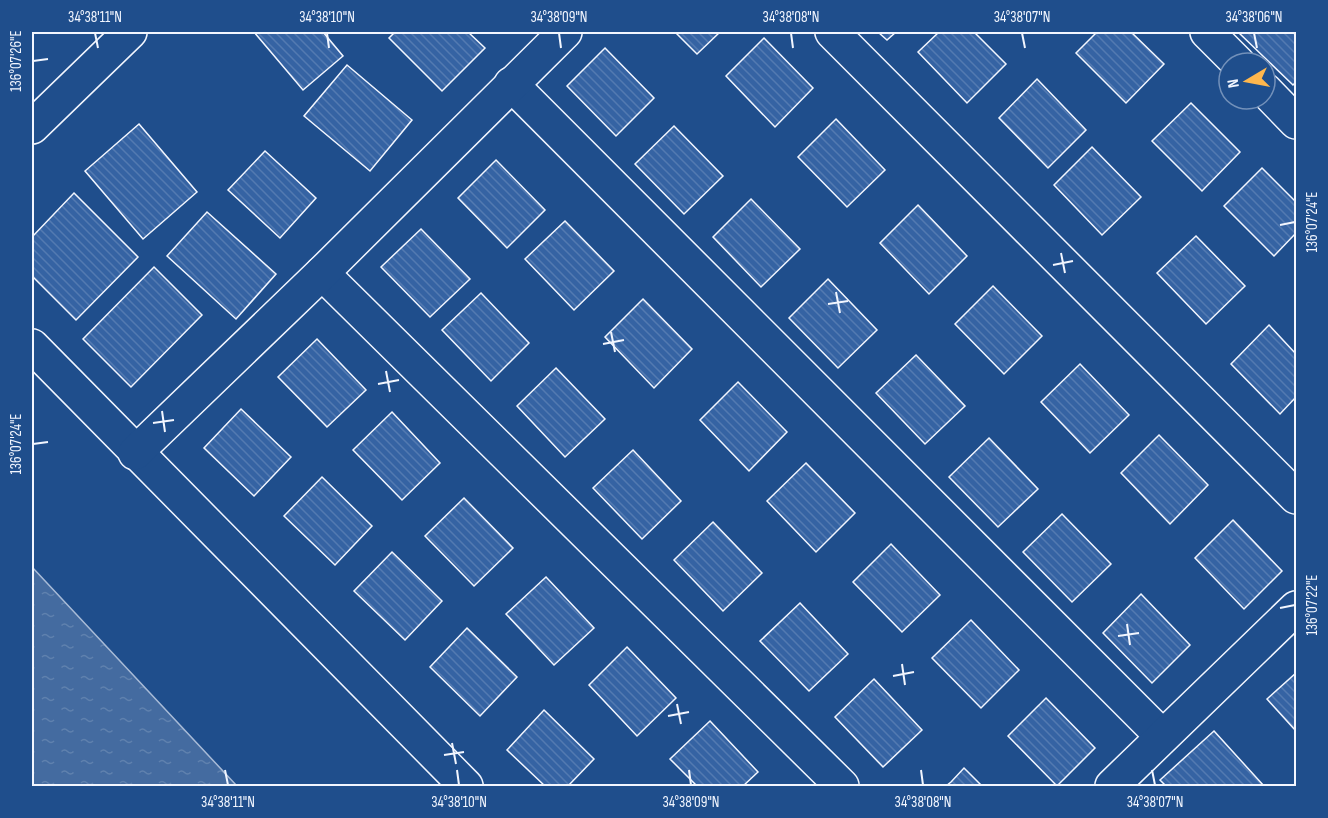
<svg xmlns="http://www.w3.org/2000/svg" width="1328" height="818" font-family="'Sofia Sans Condensed',sans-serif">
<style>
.water{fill:url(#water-ripples);stroke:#a8bbd7;stroke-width:1.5}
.building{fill:url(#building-back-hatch);stroke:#f2f6ff;stroke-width:1.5}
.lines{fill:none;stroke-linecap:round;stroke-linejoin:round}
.minor-casing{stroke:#f2f6ff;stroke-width:36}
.minor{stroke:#1f4e8c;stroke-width:33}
.ticks{fill:none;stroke:#f2f6ff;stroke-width:2}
.neatline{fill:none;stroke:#f2f6ff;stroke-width:2}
.ticks-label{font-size:15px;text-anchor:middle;fill:#f2f6ff}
</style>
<defs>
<pattern id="water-ripples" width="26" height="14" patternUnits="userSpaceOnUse" patternTransform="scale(1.5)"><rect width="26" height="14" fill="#446ba0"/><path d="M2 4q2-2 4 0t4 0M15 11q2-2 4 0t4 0" fill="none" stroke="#5f81ae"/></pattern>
<pattern id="building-back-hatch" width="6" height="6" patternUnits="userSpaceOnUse" patternTransform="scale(1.5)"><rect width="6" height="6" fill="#3563a3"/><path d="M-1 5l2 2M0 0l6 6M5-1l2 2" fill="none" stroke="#537ab1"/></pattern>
</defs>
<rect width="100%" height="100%" fill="#1f4e8c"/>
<path class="water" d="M32 567 237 786H32Z"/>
<g class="building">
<path d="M254 32H323L343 56 303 90Z"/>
<path d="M395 32H468L485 48 442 91 389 38Z"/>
<path d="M675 32H720L697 54Z"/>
<path d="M878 32H896L887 40Z"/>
<path d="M939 32H974L1006 64 967 103 918 52Z"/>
<path d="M1097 32H1131L1164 64 1126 103 1076 53Z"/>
<path d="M1238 32H1296V82L1293 85Z"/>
<path d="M764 38 813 88 775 127 726 76Z"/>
<path d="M605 48 654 98 616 136 567 86Z"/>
<path d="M347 65 412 120 370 171 304 116Z"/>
<path d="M1037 79 1086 130 1048 168 999 118Z"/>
<path d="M1191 103 1240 152 1202 191 1152 141Z"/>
<path d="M836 119 885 170 847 207 798 157Z"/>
<path d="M139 124 197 192 143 239 85 171Z"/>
<path d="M674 126 723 176 684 214 635 164Z"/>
<path d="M1092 147 1141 197 1102 235 1054 185Z"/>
<path d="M265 151 316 198 280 238 228 190Z"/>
<path d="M496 160 545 210 507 248 458 198Z"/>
<path d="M1262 168 1296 202V233L1274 256 1224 206Z"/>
<path d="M74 193 138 257 76 320 32 276V237Z"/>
<path d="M751 199 800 249 761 287 713 237Z"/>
<path d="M918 205 967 256 929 294 880 243Z"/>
<path d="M207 212 276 274 236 319 167 256Z"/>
<path d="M565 221 614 271 574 310 525 259Z"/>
<path d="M421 229 470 279 430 317 381 267Z"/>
<path d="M1196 236 1245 286 1206 324 1157 273Z"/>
<path d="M154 267 202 315 131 387 83 339Z"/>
<path d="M828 279 877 330 838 368 789 318Z"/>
<path d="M993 286 1042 336 1004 374 955 324Z"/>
<path d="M481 293 529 343 491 381 442 330Z"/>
<path d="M643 299 692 349 654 388 605 337Z"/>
<path d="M1269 325 1296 354V397L1280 414 1231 364Z"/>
<path d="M317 339 366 390 327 427 278 377Z"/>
<path d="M916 355 965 406 925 444 876 393Z"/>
<path d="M1080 364 1129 415 1090 453 1041 402Z"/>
<path d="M556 368 605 419 565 457 517 406Z"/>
<path d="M738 382 787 432 749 471 700 420Z"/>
<path d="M241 409 291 457 254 496 204 448Z"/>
<path d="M392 412 440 463 402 500 353 450Z"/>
<path d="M1159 435 1208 485 1170 524 1121 473Z"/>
<path d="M989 438 1038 489 998 527 949 477Z"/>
<path d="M633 450 681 501 642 539 593 488Z"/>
<path d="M806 463 855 513 816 552 767 501Z"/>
<path d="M322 477 372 526 335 565 284 516Z"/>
<path d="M464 498 513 548 474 586 425 536Z"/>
<path d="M1062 514 1111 564 1072 602 1023 552Z"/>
<path d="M1233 520 1282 571 1244 609 1195 558Z"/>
<path d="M713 522 762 573 723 611 674 560Z"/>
<path d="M891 544 940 595 902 632 853 582Z"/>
<path d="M392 552 442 601 405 640 354 591Z"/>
<path d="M546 577 594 628 554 665 506 614Z"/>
<path d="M1141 594 1190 645 1152 683 1103 633Z"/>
<path d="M800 603 848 654 809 691 760 641Z"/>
<path d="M971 620 1019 670 981 708 932 658Z"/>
<path d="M467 628 517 677 480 716 430 667Z"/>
<path d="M627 647 676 698 637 736 589 685Z"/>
<path d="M1296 673V731L1267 699Z"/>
<path d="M874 679 922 730 883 767 835 717Z"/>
<path d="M1046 698 1095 748 1057 786 1008 736Z"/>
<path d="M544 710 594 759 568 786H545L507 750Z"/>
<path d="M710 721 758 772 743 786H697L670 759Z"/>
<path d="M1214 731 1264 786H1166L1160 780Z"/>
<path d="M964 768 982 786H946L951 782Z"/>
</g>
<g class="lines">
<defs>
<g id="minor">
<path d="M832 32 1296 497"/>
<path d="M1207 32 1238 63"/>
<path d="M511 84 1162 736"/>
<path d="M1265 90 1296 122"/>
<path d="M32 127 130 32"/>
<path d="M322 273 842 786"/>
<path d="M32 346 466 786"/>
<path d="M135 453 322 273 565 32"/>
<path d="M1112 786 1296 608"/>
</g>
</defs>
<use href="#minor" class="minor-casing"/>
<use href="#minor" class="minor"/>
</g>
<path class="ticks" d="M95 33 98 48M327 33 329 48M559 33 561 48M791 33 793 48M1022 33 1025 48M1254 33 1257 48M33 61 48 59M1280 225 1295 222M1061 253 1065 273M1053 265 1073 261M836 292 840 313M828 304 848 301M611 332 615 352M603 344 624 340M386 371 390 392M378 384 399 380M162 411 165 432M153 423 174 420M33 444 48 442M1280 608 1295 605M1127 624 1130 645M1118 636 1139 633M902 664 905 685M893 676 914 672M677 704 681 724M668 716 689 712M452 743 456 764M444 755 464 752M225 770 228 785M457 770 459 785M689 770 691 785M921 770 923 785M1152 770 1155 785"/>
<rect width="1328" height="818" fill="none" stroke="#1f4e8c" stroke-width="66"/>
<g transform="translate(1247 81) rotate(260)"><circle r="28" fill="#1f4e8c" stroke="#7391ba" stroke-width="1.5"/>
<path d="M0-4.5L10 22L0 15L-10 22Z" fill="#ffb74d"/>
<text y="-9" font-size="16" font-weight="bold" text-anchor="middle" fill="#f2f6ff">N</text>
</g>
<rect x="33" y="33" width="1262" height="752" class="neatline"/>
<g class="ticks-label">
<text x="95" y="22">34°38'11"N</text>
<text x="327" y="22">34°38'10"N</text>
<text x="559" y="22">34°38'09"N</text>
<text x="791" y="22">34°38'08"N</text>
<text x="1022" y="22">34°38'07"N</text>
<text x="1254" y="22">34°38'06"N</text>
<text transform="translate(16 61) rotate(-90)" y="5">136°07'26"E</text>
<text transform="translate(1312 222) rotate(-90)" y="5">136°07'24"E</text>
<text transform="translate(16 444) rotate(-90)" y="5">136°07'24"E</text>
<text transform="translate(1312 605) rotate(-90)" y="5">136°07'22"E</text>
<text x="228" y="807">34°38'11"N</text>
<text x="459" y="807">34°38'10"N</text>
<text x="691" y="807">34°38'09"N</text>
<text x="923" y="807">34°38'08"N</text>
<text x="1155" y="807">34°38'07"N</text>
</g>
</svg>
